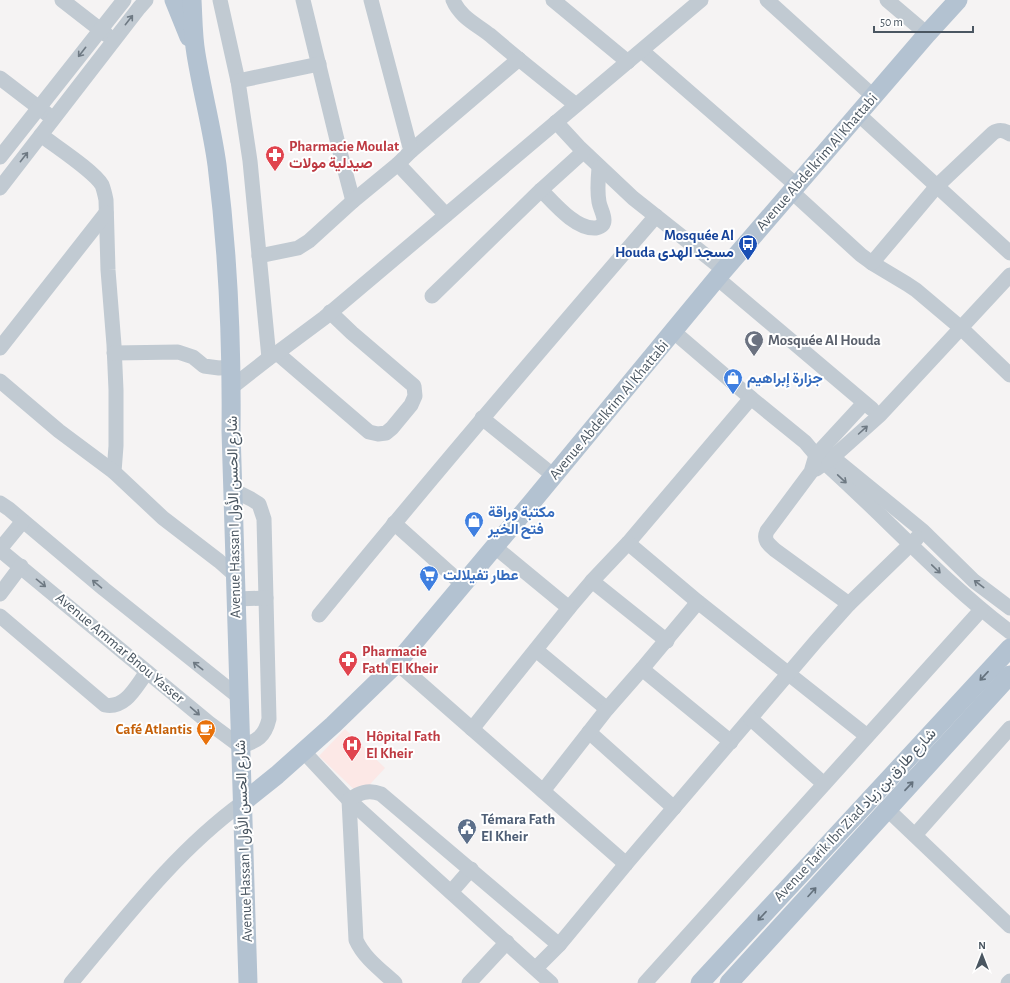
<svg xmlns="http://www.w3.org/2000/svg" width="1010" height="983" font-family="'Alegreya Sans',Vazirmatn,sans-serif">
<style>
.medical{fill:#fce8e6}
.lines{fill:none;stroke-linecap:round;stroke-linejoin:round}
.minor{stroke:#c1cad2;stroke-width:15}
.major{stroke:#b3c2d1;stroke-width:19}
.oneway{stroke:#6e7983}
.oneway2{stroke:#64717d}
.labels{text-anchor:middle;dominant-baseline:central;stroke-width:4;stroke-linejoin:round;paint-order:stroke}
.health-label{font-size:15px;font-weight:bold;fill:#be3a42;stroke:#fff;text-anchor:start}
.street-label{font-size:15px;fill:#4a5661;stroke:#fff}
.transit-label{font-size:15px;font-weight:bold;fill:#164399;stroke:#fff;text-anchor:end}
.worship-label{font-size:15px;font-weight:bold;fill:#5b616d;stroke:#fff;text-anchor:start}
.shop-label{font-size:15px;font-weight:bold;fill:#366cbe;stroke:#fff;text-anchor:start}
.food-label{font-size:15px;font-weight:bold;fill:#c56008;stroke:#fff;text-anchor:end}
.service-label{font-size:15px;font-weight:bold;fill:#4e5e75;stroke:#fff;text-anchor:start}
</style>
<rect width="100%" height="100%" fill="#f5f3f3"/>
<path class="medical" d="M345 729 385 768 360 795 319 756Z"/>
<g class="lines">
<g class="minor">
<path d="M62 0 107 35"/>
<path d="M220 0 238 81 250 161 269 358"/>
<path d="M303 0 339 148 353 201"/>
<path d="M453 0C460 17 476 24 490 35 518 59 547 82 576 105"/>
<path d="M553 0 628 62"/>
<path d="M767 0 873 96"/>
<path d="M887 0 927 34"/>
<path d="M642 51 796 185"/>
<path d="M0 78 47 114"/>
<path d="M238 81 319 64"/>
<path d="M858 114 1010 253"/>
<path d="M556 122 580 148 633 198 724 270"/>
<path d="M41 135C55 146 94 171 102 185 104 190 105 195 106 200L108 270 114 345 116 390V446L114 472 163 518 219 561 236 576"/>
<path d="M411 151 519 59"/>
<path d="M0 157 124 0"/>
<path d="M398 164 446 215"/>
<path d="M0 188 139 8 146 0"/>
<path d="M541 190C554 203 576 230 596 228 600 227 604 225 604 220 604 214 600 208 599 202 597 191 598 179 599 168"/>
<path d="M791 191 861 255 872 263 907 284 916 290 961 328 1010 375"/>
<path d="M259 256 298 248 309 241 353 201 398 164 411 151 371 0"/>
<path d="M872 263 937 186 993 133C999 129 1004 130 1010 134"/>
<path d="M717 278 872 409"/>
<path d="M432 296 541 190 583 152"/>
<path d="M674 332 751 398 805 442 816 455C882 513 940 579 1010 632"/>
<path d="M0 348 106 213"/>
<path d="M114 353 178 352 193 357 204 366 219 368 231 367"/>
<path d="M277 353 369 432 378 434 386 433 392 428 411 405 415 396 414 386 352 333 330 312"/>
<path d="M0 381 59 431 114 472"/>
<path d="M232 387 269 358 277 353 324 318 701 0"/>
<path d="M482 418 554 476"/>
<path d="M825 451 923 531 974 581 1010 608"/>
<path d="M816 469 833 457 880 415 1010 275"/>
<path d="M0 503 9 509 104 589 240 698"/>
<path d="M394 523 462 584"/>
<path d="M628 543 751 398"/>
<path d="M0 549 23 521"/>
<path d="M0 550 209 723 240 746C257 742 265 736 269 719L264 519 259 504 251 499 233 490"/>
<path d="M0 594 21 566"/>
<path d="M236 599 266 598"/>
<path d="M849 604 917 538"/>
<path d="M569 608 592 581"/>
<path d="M319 615C429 480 542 348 656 216"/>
<path d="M0 616 105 705C126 709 136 686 147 672"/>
<path d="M667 641 592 581 628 543 698 602 867 736"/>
<path d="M536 650 607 709"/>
<path d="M397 663 626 864 817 640 849 604 775 550C768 544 763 540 767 531L811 472 816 455 864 403"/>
<path d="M642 669 698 602"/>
<path d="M751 719 824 784"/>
<path d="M472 729 569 608 495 547"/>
<path d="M589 732 674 808"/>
<path d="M303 751 349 800 551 983"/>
<path d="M543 791 607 709 642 669 731 742"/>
<path d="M887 809 1010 926"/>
<path d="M915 835 1010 728"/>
<path d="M451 892 471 869"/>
<path d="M536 968 559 945 626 864"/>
<path d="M71 983C124 920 175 852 242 803"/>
<path d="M395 983C381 970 364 958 356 940L349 800C359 793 368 789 381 794L559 945"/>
<path d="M469 983 507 942"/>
<path d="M645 983 981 610"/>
<path d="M1008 983 1010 981"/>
</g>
<g class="major">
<path d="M174 0 189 37"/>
<path d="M192 0C193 18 193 37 196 54 202 91 212 128 217 165 228 253 232 343 231 431L248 983"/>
<path d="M242 803 277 775 333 725 397 663 532 502 717 278 927 34 958 0"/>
<path d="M700 983 1010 648"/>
<path d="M729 983 1010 675"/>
</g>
</g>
<defs><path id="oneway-shaft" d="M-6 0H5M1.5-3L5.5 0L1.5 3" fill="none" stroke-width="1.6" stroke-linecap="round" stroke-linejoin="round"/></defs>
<g class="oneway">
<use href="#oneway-shaft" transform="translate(129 20) rotate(-52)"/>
<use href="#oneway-shaft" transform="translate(82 52) rotate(128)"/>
<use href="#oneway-shaft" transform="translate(24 157) rotate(-52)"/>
<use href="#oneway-shaft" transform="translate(863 430) rotate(-42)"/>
<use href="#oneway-shaft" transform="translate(842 479) rotate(43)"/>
<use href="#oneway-shaft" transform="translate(936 569) rotate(44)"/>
<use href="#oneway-shaft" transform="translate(41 583) rotate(39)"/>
<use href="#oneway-shaft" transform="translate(97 584) rotate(-140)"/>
<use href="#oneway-shaft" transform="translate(979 584) rotate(-143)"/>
<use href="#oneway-shaft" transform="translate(198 666) rotate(-142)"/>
<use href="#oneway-shaft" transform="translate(195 711) rotate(41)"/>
</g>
<g class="oneway2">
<use href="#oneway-shaft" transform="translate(984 676) rotate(133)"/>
<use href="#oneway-shaft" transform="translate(909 786) rotate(-47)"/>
<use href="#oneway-shaft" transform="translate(812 892) rotate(-48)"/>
<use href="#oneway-shaft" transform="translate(762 916) rotate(133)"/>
</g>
<defs>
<symbol id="pharmacy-pin" viewBox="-11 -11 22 30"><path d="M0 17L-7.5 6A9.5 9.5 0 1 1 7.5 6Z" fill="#e0444e" stroke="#fff"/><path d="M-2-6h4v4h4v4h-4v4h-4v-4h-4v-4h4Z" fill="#fff"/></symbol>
<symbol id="bus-pin" viewBox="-11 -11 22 30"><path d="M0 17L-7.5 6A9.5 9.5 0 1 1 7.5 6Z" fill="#1a4fb4" stroke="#fff"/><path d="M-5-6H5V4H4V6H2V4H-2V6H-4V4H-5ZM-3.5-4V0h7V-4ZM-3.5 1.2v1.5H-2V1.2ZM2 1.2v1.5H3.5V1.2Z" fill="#fff"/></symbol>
<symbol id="mosque-pin" viewBox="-11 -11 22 30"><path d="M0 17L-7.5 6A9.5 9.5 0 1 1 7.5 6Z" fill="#6b7280" stroke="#fff"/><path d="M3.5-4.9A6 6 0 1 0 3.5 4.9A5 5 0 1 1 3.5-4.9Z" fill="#fff"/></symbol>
<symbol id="shop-pin" viewBox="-11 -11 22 30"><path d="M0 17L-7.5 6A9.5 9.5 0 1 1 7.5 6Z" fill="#3f7fe0" stroke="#fff"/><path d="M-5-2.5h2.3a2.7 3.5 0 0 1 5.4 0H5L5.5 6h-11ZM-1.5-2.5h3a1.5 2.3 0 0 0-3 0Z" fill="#fff"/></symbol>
<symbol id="supermarket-pin" viewBox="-11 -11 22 30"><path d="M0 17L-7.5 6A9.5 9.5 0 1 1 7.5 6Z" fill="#3f7fe0" stroke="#fff"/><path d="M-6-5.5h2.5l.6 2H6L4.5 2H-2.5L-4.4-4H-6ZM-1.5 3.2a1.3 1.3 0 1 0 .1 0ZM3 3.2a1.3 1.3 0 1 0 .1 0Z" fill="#fff"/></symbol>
<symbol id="cafe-pin" viewBox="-11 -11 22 30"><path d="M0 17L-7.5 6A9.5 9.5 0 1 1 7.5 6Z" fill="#e8710a" stroke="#fff"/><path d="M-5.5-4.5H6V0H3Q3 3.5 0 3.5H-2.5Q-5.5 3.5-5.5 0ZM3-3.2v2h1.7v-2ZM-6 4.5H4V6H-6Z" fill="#fff"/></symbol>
<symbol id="hospital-pin" viewBox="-11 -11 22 30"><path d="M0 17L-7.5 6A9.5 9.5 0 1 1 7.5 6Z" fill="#e0444e" stroke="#fff"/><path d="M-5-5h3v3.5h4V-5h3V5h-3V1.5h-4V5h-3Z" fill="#fff"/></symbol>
<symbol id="civic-pin" viewBox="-11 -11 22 30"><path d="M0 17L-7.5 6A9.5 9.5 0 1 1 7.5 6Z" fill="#5c6f8a" stroke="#fff"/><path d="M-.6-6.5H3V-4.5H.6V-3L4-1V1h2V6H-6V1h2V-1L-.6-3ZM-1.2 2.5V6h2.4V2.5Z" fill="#fff"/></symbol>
</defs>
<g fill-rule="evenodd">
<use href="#pharmacy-pin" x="264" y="144" width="22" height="30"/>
<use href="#bus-pin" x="737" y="233" width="22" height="30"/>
<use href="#mosque-pin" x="743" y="329" width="22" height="30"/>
<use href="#shop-pin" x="722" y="367" width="22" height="30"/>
<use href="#shop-pin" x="463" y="510" width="22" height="30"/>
<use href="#supermarket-pin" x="418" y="564" width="22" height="30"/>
<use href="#pharmacy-pin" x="337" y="649" width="22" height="30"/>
<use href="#cafe-pin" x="195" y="718" width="22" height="30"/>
<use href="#hospital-pin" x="341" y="734" width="22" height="30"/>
<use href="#civic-pin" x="456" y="817" width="22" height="30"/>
</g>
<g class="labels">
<g class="health-label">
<text x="289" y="146">Pharmacie Moulat<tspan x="289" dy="17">صيدلية مولات</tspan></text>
<text x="362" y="651">Pharmacie<tspan x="362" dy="17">Fath El Kheir</tspan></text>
<text x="366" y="736">Hôpital Fath<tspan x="366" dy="17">El Kheir</tspan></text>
</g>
<g class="street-label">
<text transform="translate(817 162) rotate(-49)">Avenue Abdelkrim Al Khattabi</text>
<text transform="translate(609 410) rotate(-50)">Avenue Abdelkrim Al Khattabi</text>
<text transform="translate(234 517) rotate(-91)">Avenue Hassan I شارع الحسن الأول</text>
<text transform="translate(120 648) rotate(40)">Avenue Ammar Bnou Yasser</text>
<text transform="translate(855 815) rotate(-47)">Avenue Tarik Ibn Ziad شارع طارق بن زياد</text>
<text transform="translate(244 841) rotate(-92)">Avenue Hassan I شارع الحسن الأول</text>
</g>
<g class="transit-label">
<text x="734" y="235">Mosquée Al<tspan x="734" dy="17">Houda مسجد الهدى</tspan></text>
</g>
<g class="worship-label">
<text x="768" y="340">Mosquée Al Houda</text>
</g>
<g class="shop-label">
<text x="747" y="378">جزارة إبراهيم</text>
<text x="488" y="512">مكتبة وراقة<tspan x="488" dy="17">فتح الخير</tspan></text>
<text x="443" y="575">عطار تفيلالت</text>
</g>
<g class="food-label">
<text x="192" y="729">Café Atlantis</text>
</g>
<g class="service-label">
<text x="481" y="819">Témara Fath<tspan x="481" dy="17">El Kheir</tspan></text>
</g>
</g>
<g transform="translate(982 955)" stroke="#ffffff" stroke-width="3" paint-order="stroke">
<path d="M0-3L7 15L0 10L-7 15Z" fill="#4a5661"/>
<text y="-6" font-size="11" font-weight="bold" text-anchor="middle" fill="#4a5661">N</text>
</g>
<path d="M874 26v6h99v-6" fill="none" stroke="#4a5661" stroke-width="2"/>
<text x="880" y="26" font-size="12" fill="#4a5661" stroke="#ffffff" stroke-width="3" paint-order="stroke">50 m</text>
</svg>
